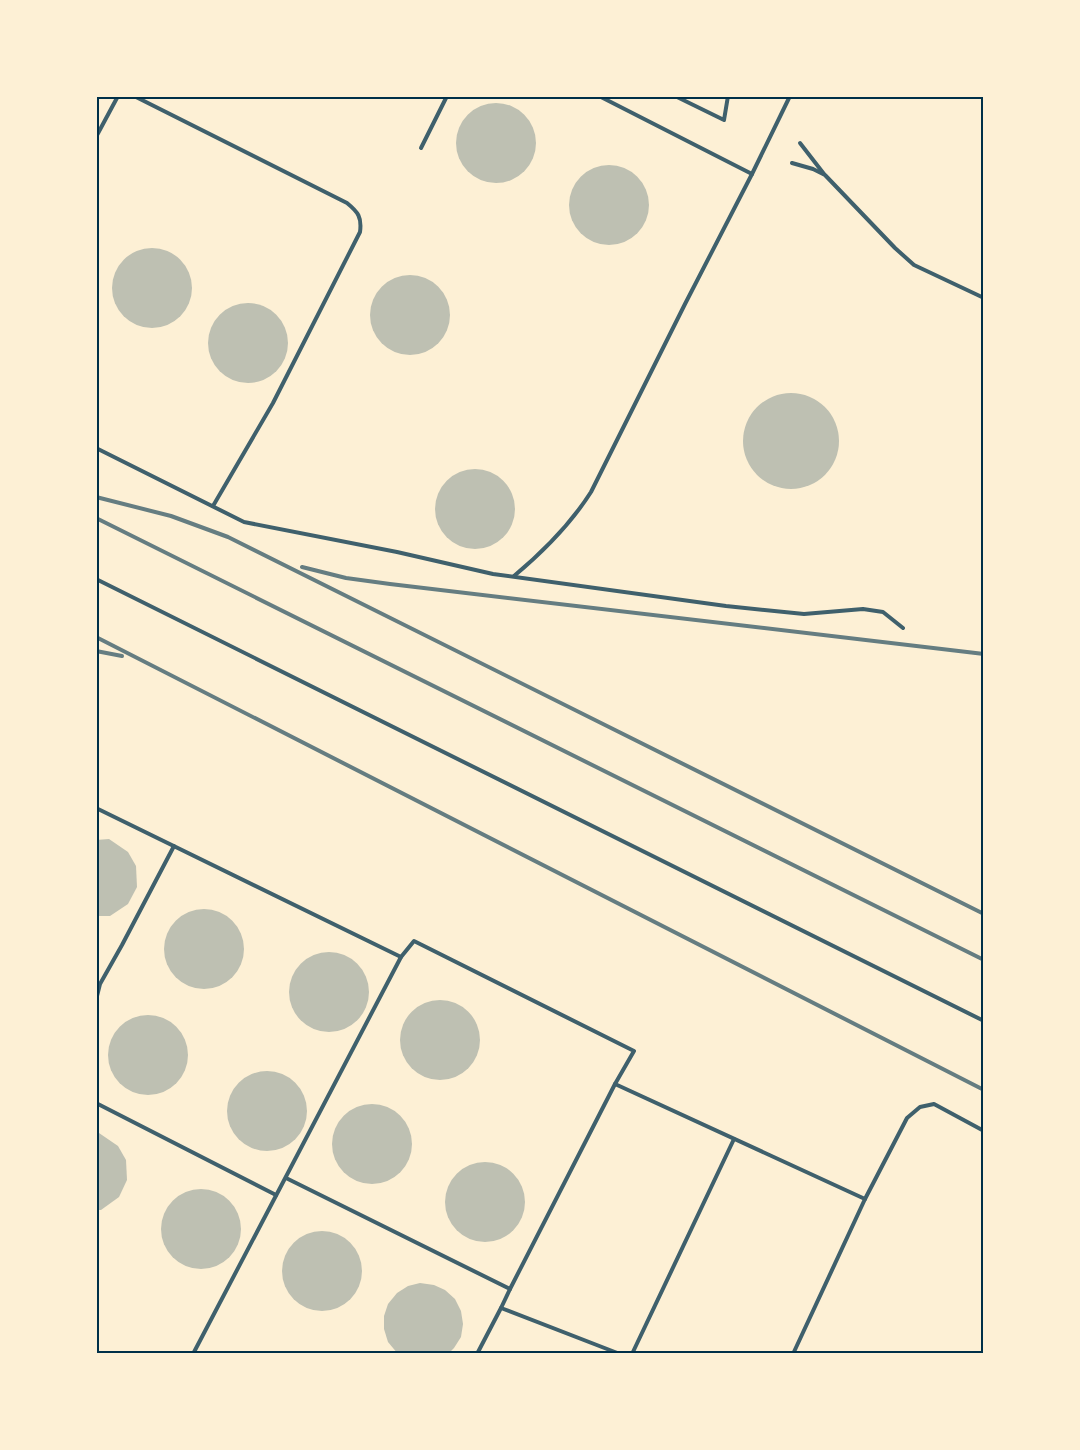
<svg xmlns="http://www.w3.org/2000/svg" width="1080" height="1450" font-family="'DejaVu Sans',sans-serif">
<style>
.building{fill:#bec0b2}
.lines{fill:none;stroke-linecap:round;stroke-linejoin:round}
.service{stroke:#3f606c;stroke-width:4}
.rail{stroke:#657d81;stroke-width:4}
.neatline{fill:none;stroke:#003049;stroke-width:2}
</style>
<rect width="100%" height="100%" fill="#fdf0d5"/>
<g class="building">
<circle cx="496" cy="143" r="40"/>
<circle cx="609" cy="205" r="40"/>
<circle cx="152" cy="288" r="40"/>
<circle cx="410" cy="315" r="40"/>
<circle cx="248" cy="343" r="40"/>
<circle cx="791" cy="441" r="48"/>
<circle cx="475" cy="509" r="40"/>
<path d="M109 839 128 852 136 866 137 887 128 904 110 916H96V840Z"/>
<circle cx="204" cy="949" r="40"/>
<circle cx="329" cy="992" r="40"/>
<circle cx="440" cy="1040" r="40"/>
<circle cx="148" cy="1055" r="40"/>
<circle cx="267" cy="1111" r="40"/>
<circle cx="372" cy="1144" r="40"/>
<path d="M96 1133H99L118 1146 126 1160 127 1180 119 1197 101 1210H96Z"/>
<circle cx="485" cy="1202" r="40"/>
<circle cx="201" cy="1229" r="40"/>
<circle cx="322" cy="1271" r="40"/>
<path d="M420 1283 434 1285 445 1290 455 1299 461 1311 463 1324 461 1337 454 1348 448 1354H398L388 1342 384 1329V1316L388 1304 397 1293 408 1286Z"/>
</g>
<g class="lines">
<g class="service">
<path d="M134 96 347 203C358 212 362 217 360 232L273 403 213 506"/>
<path d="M599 96 752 174 790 96"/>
<path d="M675 96 724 120 728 96"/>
<path d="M96 137 118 96"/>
<path d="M800 143 824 174"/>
<path d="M421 148 447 96"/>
<path d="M792 163 813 169 825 175 895 248 914 265 984 298"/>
<path d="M96 448 244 522 397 552 493 574 726 606 804 614 863 609 883 612 903 628"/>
<path d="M514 576C544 551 570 525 591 492L685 304 752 174"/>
<path d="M96 579 984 1021"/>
<path d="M96 808 401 957 414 941 634 1051 615 1084 865 1199 793 1354"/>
<path d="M96 1000 100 984 122 945 174 846"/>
<path d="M96 1103 276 1195"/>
<path d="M286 1178 510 1289 501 1308"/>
<path d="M865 1199 907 1118 920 1107 934 1104 984 1131"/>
<path d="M510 1289 615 1084"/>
<path d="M193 1354 401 957"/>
<path d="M477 1354 501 1308 620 1354"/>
<path d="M632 1354 734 1139"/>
</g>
<g class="rail">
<path d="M96 497 171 516 228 537 984 914"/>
<path d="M96 518 984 960"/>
<path d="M302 567 346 578 390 584 984 654"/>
<path d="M96 637 984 1090"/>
<path d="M96 651 122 656"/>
</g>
</g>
<rect width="1080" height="1450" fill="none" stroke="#fdf0d5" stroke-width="195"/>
<rect x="98" y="98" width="884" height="1254" class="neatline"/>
</svg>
